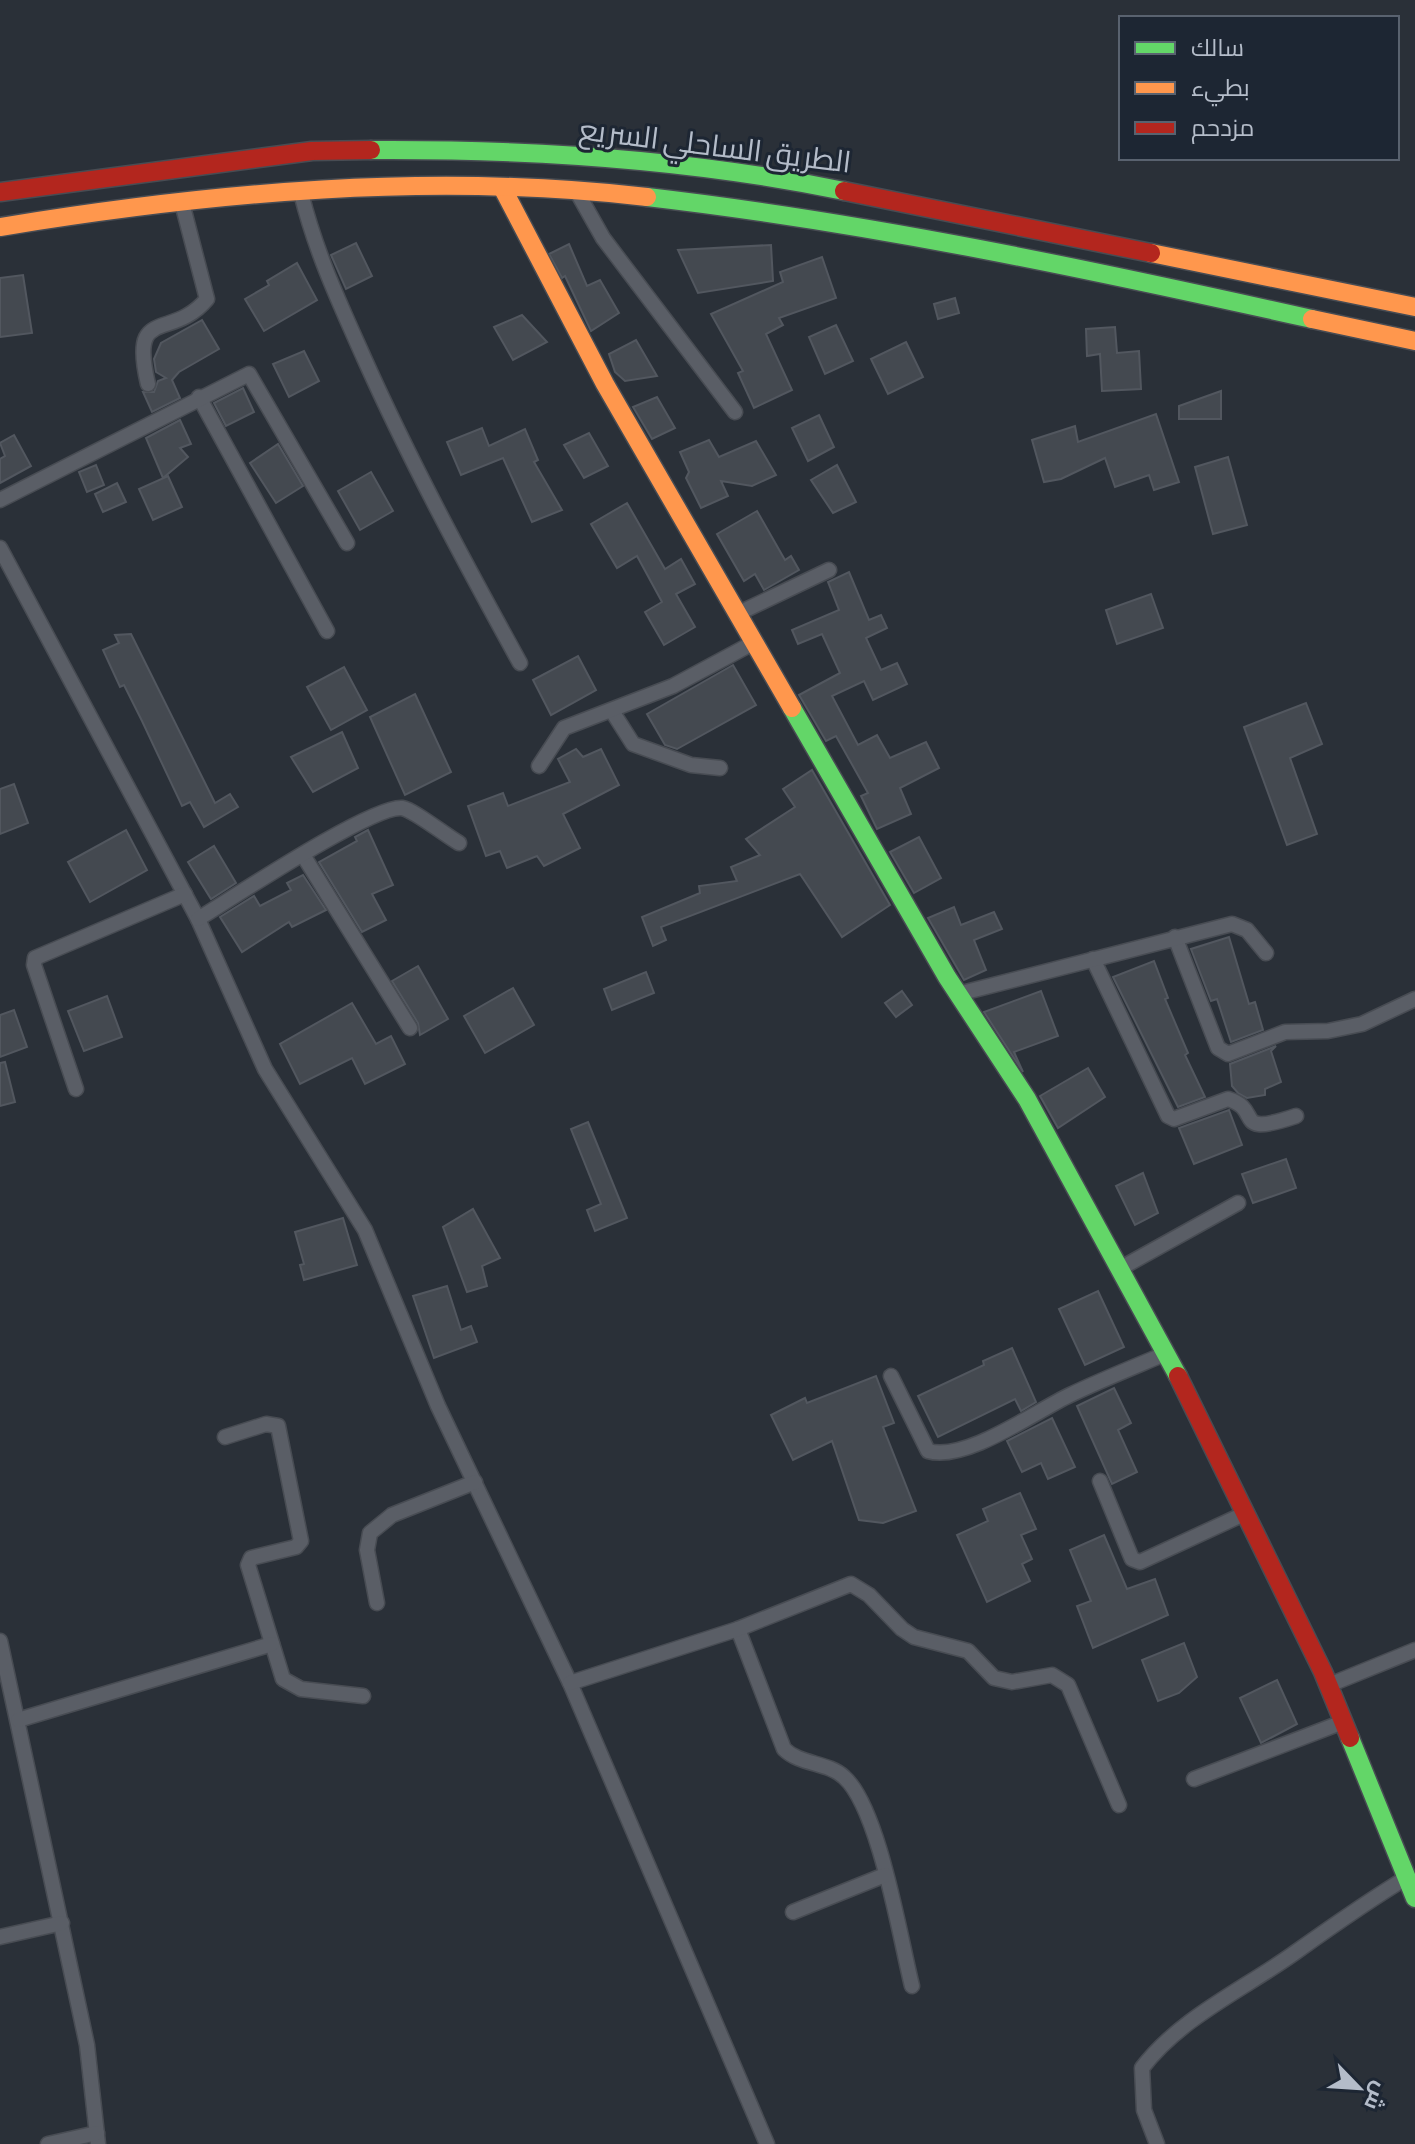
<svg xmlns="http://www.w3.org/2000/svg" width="1415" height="2144" font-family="'Sofia Sans Condensed',Cairo,sans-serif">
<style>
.building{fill:#444950;stroke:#52575f;stroke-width:2}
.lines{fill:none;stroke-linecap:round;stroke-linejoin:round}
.street-casing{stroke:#484c53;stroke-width:17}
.fast-casing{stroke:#484c53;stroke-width:21}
.slow-casing{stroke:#484c53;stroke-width:21}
.jam-casing{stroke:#484c53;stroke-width:21}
.street{stroke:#5a5e66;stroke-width:14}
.fast{stroke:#63d668;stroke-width:18}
.slow{stroke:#ff974d;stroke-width:18}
.jam{stroke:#b3261e;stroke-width:18}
.labels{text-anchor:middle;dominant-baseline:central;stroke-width:6;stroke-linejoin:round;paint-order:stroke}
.street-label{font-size:30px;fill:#b4bcc9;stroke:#1d2633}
</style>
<rect width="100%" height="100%" fill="#2a3038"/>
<g class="building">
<path d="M356 243 372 276 346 289 331 255Z"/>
<path d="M569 244 587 286 600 280 619 313 591 331 565 276 562 278 549 254Z"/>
<path d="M771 245 773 281 698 293 678 250Z"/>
<path d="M822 257 836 298 779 318 783 325 766 334 792 390 754 408 738 373 743 371 711 314 783 282 780 272Z"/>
<path d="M297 263 317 300 264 331 245 299 269 285 267 281Z"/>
<path d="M23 275 32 333 0 337V278Z"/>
<path d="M955 298 959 313 938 319 934 304Z"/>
<path d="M522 315 547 342 513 360 494 327Z"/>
<path d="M202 320 219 349 179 372 172 380 180 398 152 412 143 392H154L158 381 166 378 156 372 154 359 161 343Z"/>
<path d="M836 325 853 361 825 374 809 337Z"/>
<path d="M1115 327 1117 353 1139 351 1141 389 1102 391 1100 354 1087 356 1086 329Z"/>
<path d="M636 340 657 376 625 381 615 372 609 354Z"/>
<path d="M906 342 923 377 888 394 871 359Z"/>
<path d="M304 351 319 381 289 397 273 364Z"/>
<path d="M243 388 254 412 226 426 214 403Z"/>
<path d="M1221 391V419H1179V406Z"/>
<path d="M657 397 675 428 652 439 633 407Z"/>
<path d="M1156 414 1179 482 1154 490 1149 475 1115 487 1105 458 1061 479 1044 482 1032 440 1075 426 1078 442Z"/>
<path d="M819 415 834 447 808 461 792 428Z"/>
<path d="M180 420 191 444 180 448 188 457 163 478 146 438Z"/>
<path d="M482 428 489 446 525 429 538 460 534 462 562 510 532 522 503 458 461 475 447 442Z"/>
<path d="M589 433 608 466 584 478 564 445Z"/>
<path d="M14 435 31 466 0 483V459L5 456 0 443Z"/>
<path d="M709 440 719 457 756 441 776 475 752 486 721 481 728 496 701 508 686 478 689 472 680 452Z"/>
<path d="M278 444 303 486 276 503 250 463Z"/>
<path d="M1228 457 1247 525 1213 534 1195 467Z"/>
<path d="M96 465 104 485 87 492 79 472Z"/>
<path d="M837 465 856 502 833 513 811 480Z"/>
<path d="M371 472 393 511 360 530 338 491Z"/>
<path d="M168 476 182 507 153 520 139 489Z"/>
<path d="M117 483 126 502 103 512 95 494Z"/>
<path d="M627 503 665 569 681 559 695 584 676 594 695 627 664 645 645 612 662 602 637 556 617 568 591 524Z"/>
<path d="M757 511 785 560 791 556 799 570 764 590 755 574 744 581 717 534Z"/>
<path d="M849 572 869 620 881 615 887 628 866 638 881 670 897 663 907 684 873 700 864 681 832 696 858 745 877 735 890 758 926 742 939 768 900 788 911 814 877 829 861 796 868 793 836 736 826 741 799 695 840 673 822 634 798 644 792 630 839 610 828 582Z"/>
<path d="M1151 594 1163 628 1117 644 1106 610Z"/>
<path d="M131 634 215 803 230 794 238 807 204 827 190 802 182 806 142 721 124 685 120 687 103 650 119 643 115 635Z"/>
<path d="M578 656 596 690 551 715 533 680Z"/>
<path d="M733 665 756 705 677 749 665 745 647 714Z"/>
<path d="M344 667 367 710 331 730 307 687Z"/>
<path d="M415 694 451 772 405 795 370 717Z"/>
<path d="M1306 703 1322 744 1290 758 1317 834 1287 845 1244 727Z"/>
<path d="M342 732 358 768 313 792 291 757Z"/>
<path d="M576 749 583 757 601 749 619 785 563 814 580 848 544 866 537 856 507 868 500 851 486 856 468 806 503 793 508 806 570 782 558 759Z"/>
<path d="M812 770 890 905 842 937 800 874 661 927 666 940 653 946 642 917 700 893 699 886 737 881 731 867 760 855 746 839 795 807 783 789Z"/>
<path d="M14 784 28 823 0 834V789Z"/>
<path d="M126 830 147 870 90 902 68 862Z"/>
<path d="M368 830 393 885 372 894 386 920 362 932 319 862 357 841 355 837Z"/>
<path d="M919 837 941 878 914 893 890 852Z"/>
<path d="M214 846 236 883 211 899 188 862Z"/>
<path d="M303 875 326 910 292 927 289 922 242 952 220 917 254 896 260 906 291 890 287 883Z"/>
<path d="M954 907 961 925 994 912 1002 929 974 940 986 970 964 980 928 918Z"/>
<path d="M1229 937 1249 1004 1255 1002 1263 1030 1231 1042 1217 999 1211 1001 1191 949Z"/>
<path d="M1154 961 1168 998 1165 999 1188 1053 1185 1055 1205 1097 1178 1107 1113 977Z"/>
<path d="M418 966 448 1019 420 1035 418 1023 392 981Z"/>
<path d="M646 972 654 993 612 1010 604 989Z"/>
<path d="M513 988 534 1025 485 1053 464 1016Z"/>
<path d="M902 991 912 1005 896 1017 885 1003Z"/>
<path d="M1041 991 1058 1036 1014 1052 1023 1072 984 1012Z"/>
<path d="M107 996 122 1037 84 1051 68 1011Z"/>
<path d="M352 1003 376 1044 391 1036 405 1064 365 1084 352 1058 300 1084 280 1044Z"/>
<path d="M14 1010 27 1047 0 1057V1015Z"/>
<path d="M1276 1046 1271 1051 1281 1082 1265 1089V1095L1247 1098 1238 1093 1232 1086 1230 1064Z"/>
<path d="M5 1062 15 1102 0 1106V1063Z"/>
<path d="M1088 1068 1105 1097 1058 1128 1040 1096Z"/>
<path d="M1229 1110 1242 1145 1194 1164 1179 1128Z"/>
<path d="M588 1122 627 1218 595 1231 587 1210 601 1204 571 1129Z"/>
<path d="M1286 1159 1296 1188 1253 1203 1242 1174Z"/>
<path d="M1143 1173 1158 1213 1135 1225 1116 1186Z"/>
<path d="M473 1209 500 1258 482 1266 487 1286 467 1292 443 1227Z"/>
<path d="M343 1218 357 1265 304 1280 300 1265 304 1264 295 1232Z"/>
<path d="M447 1286 461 1330 471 1326 477 1342 434 1358 413 1296Z"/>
<path d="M1098 1291 1124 1347 1085 1365 1059 1309Z"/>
<path d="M1012 1348 1036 1402 1021 1411 1015 1399 938 1437 918 1396 984 1365 983 1361Z"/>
<path d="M876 1376 894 1423 883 1427 916 1511 883 1523 859 1520 832 1441 793 1460 771 1415 805 1398 807 1403Z"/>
<path d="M1114 1388 1131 1423 1118 1430 1137 1472 1112 1484 1077 1406Z"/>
<path d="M1052 1418 1075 1467 1048 1479 1041 1463 1022 1472 1007 1441Z"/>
<path d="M1020 1493 1036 1529 1021 1535 1032 1559 1022 1564 1030 1581 987 1602 957 1535 988 1521 983 1509Z"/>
<path d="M1104 1535 1127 1589 1155 1579 1168 1615 1093 1648 1077 1606 1091 1601 1070 1550Z"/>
<path d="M1184 1643 1197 1677 1179 1693 1158 1701 1142 1660Z"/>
<path d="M1277 1680 1297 1724 1261 1743 1240 1698Z"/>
</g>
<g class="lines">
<defs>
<g id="street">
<path d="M577 192 603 238 735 412"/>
<path d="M301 193C316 253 339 302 364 358 411 463 465 563 520 663"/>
<path d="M148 384C129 304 171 342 207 299L182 203"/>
<path d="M199 397 327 631"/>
<path d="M0 500 249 374 347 543"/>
<path d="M0 548 198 919 265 1069 365 1230 438 1406 570 1683 767 2144"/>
<path d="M737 614 829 570"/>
<path d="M612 711 633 744 691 765 720 768"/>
<path d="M539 766 564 728 673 686 753 643"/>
<path d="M303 855 410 1028"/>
<path d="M198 919C231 899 372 805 402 808 414 810 445 835 459 843"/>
<path d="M1175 937 1218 1048 1228 1054 1285 1032 1328 1031 1362 1024 1415 999"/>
<path d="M1093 959 1168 1116 1174 1119 1228 1099C1264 1110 1230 1138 1296 1116"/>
<path d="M958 994 1232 924 1247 930 1266 953"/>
<path d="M76 1089 34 965 35 958 185 894"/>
<path d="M1121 1268 1238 1203"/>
<path d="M891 1376 928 1451C966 1462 1034 1412 1070 1395 1101 1380 1134 1367 1167 1353"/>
<path d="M225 1437 266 1424 278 1426 301 1541 296 1547 251 1558 248 1565 283 1679 301 1689 363 1696"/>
<path d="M1100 1481 1132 1559 1140 1562 1246 1513"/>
<path d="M377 1603 367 1550 370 1533 392 1515 475 1482"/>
<path d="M738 1629 784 1749C800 1765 828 1762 844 1777 879 1808 900 1938 912 1986"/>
<path d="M0 1641 87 2045 98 2144"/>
<path d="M570 1683 738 1629 851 1584 869 1595 902 1629 914 1637 968 1651 994 1678 1012 1682 1052 1675 1068 1685 1119 1805"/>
<path d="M1329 1685 1415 1650"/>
<path d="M18 1720 272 1644"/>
<path d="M1194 1779 1343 1722"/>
<path d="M793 1912 885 1875"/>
<path d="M0 1937 62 1923"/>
<path d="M48 2144 97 2133"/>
<path d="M1157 2144 1144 2110 1142 2068C1180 2018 1242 1990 1293 1954 1331 1927 1366 1902 1406 1878"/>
</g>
<g id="fast">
<path d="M371 150C528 149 690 159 844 191"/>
<path d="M647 197C872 223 1092 270 1312 319"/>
<path d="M792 708 947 977 1027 1099 1178 1376"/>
<path d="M1350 1738 1415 1898"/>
</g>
<g id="slow">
<path d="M503 189 605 384 792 708"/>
<path d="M0 227C213 192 432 172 647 197"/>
<path d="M1151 253 1415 307"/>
<path d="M1312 319 1415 341"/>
</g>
<g id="jam">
<path d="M844 191 1151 253"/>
<path d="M0 192 312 151 371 150"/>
<path d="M1178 1376 1323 1672 1350 1738"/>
</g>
</defs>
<use href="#street" class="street-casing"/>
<use href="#fast" class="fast-casing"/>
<use href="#slow" class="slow-casing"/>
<use href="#jam" class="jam-casing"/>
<use href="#street" class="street"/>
<use href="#fast" class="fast"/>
<use href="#slow" class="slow"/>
<use href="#jam" class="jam"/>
</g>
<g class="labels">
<g class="street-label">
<text transform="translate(715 147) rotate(7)">الطريق الساحلي السريع</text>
</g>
</g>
<rect x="1119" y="16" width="280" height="144" fill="#1d2633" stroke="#59626f" stroke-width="2"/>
<rect x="1135" y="42" width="40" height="12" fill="#63d668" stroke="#59626f" stroke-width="2"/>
<text x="1191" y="56" font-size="24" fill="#b4bcc9">سالك</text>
<rect x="1135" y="82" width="40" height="12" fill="#ff974d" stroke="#59626f" stroke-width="2"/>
<text x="1191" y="96" font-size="24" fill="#b4bcc9">بطيء</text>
<rect x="1135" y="122" width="40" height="12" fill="#b3261e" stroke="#59626f" stroke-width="2"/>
<text x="1191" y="136" font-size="24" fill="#b4bcc9">مزدحم</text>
<g transform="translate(1359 2088) rotate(115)" stroke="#1d2633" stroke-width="6" paint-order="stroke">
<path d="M0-6L14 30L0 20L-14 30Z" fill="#b4bcc9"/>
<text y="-12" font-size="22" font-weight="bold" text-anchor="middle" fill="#b4bcc9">ش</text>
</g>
</svg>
